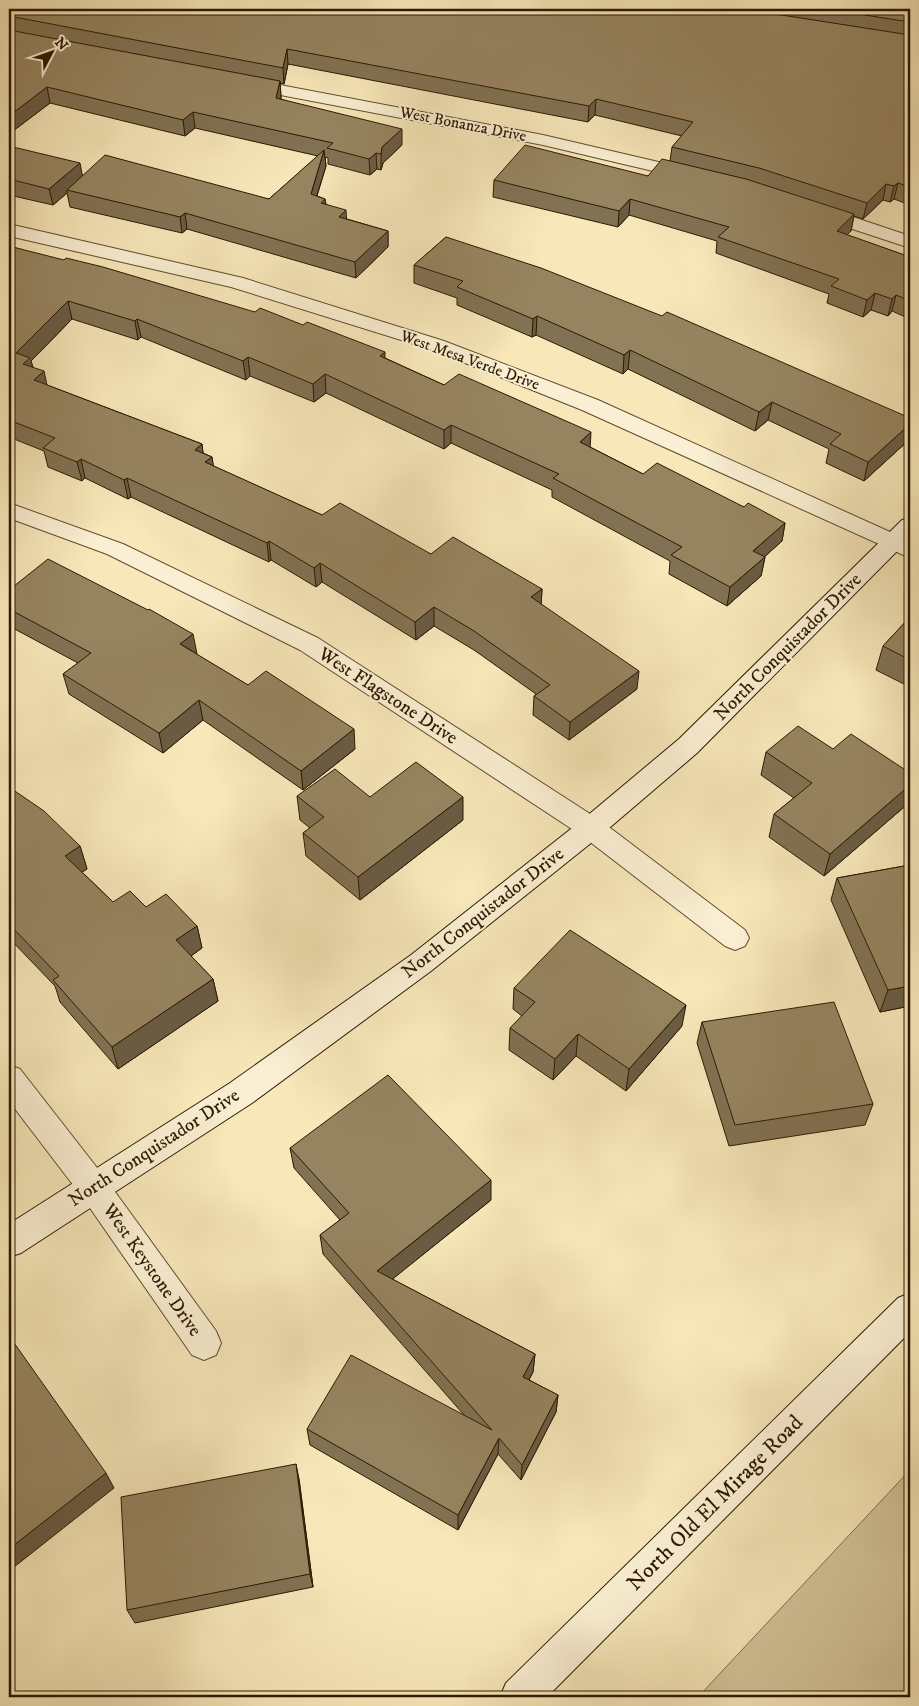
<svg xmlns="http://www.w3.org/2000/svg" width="919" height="1706" font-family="'IM FELL DW Pica',serif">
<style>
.green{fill:#d4c49a;stroke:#806e4d}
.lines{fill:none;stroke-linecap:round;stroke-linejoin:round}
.street-casing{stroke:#5f4c2e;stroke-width:2}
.secondary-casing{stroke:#2c1900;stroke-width:2}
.street{fill:#faefd2;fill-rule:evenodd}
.secondary{fill:#faefd2;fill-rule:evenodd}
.wall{fill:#817253;stroke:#2c1900}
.shaded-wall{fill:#695c43;stroke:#2c1900}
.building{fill:#968460;stroke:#2c1900}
.labels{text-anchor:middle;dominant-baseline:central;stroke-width:4;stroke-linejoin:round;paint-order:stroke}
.far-street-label{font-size:16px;fill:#2c1900;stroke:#faefd2}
.street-label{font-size:19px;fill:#2c1900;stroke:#faefd2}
.near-street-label{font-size:22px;fill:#2c1900;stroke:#faefd2}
</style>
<rect width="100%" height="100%" fill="#f7e7b9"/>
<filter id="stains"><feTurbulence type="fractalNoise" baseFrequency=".004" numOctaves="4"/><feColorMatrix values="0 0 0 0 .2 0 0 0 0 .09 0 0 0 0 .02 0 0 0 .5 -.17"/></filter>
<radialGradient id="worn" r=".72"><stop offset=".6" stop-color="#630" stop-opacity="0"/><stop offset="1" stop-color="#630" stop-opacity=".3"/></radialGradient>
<path class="green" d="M910 1470V1697H698Z"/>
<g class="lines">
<defs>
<g id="street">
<path d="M683 9H721L750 14 752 17 744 22 691 14Z"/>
<path d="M244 78 543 135 697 171 700 175 697 179 691 180 543 145 238 87 236 83 238 79Z"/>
<path d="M817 205 910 236V248L810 215 808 211 810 207Z"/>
<path d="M9 224 243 278 444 341 598 400 910 541V558L582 410 430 349 231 287 9 236Z"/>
<path d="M9 503 123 544 318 638 601 821 745 930 749 938 745 946 735 950 725 946 581 835 300 650 107 554 9 518Z"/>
<path d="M9 1065 20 1069 105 1178 216 1331 221 1343 216 1355 204 1360 192 1355 83 1198 9 1101Z"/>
</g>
<g id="secondary">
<path d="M910 518V538L697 753 601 835 431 971 252 1103 21 1253 9 1257V1224L230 1083 411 955 581 821 679 739 902 520Z"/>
<path d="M910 1293V1332L547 1697H500L506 1683 898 1298Z"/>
</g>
</defs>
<use href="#street" class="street-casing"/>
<use href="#secondary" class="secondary-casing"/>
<use href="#street" class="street"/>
<use href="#secondary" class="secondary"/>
</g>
<g class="wall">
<path d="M9 9 704 14 709 9H910V205L894 199 890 202 883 200 863 219 854 216 851 231 847 235 910 257V319L892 311 888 316 871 310 863 317 827 303 829 294 716 253 717 241 629 215 618 227 493 197 494 180 648 176 670 161 672 147 682 136 595 115 588 122 288 64 284 84 280 83 281 97V99L402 145 383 163 381 170 377 169 370 175 328 164V158L325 157 326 166 317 196 325 199 326 204 347 219 388 231V247L356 278 187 229 182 233 70 207 67 193 53 205 9 195V146L82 176 269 199 318 156 195 128 185 136 50 103 9 134Z"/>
<path d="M446 237 910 439 864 481 826 463 829 449 768 420 755 431 628 369 623 374 536 335 532 337 457 305V298L414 283V265Z"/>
<path d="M9 246 385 358 444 385 590 447 643 474 744 507 785 523 782 541 764 557H765L761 576 727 606 669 574 670 561 552 497V490L451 443 444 449 326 393 314 402 250 376 246 380 141 337 138 340 72 319 31 361 33 367 47 385 202 444 203 453 212 457 213 466 322 515 431 554 542 589 541 604 637 689 569 740 533 715 534 696 536 694 474 650 434 626 416 640 322 582 316 587 271 560 269 562 131 497 128 499 85 478 82 481 48 467 44 451 9 437Z"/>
<path d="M9 576 12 587 196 654 355 749 303 790 203 720 163 753 69 694 63 674 78 663 9 626Z"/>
<path d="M910 617V687L876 670 883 646Z"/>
<path d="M766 752 910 802 824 876 769 837 774 814 794 798 761 775Z"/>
<path d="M9 787 80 846 87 869 82 872 113 902 146 907 197 926 202 948 191 956 213 979 218 1001 118 1069 60 1002 55 986 9 938Z"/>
<path d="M297 796 370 797 463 820 360 900 306 856 303 833 310 828 300 820Z"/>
<path d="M910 865V1006L880 1012 831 900 837 878Z"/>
<path d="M514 988 682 1026 626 1091 576 1056 553 1080 509 1050 510 1028 522 1016 513 1009Z"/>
<path d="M702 1022 873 1104 865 1125 729 1146 697 1043Z"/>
<path d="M290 1148 491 1200 392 1279 535 1354 533 1372 529 1380 558 1395 556 1412 521 1480 498 1454 458 1530 310 1445 307 1429 464 1415 323 1254 320 1235 340 1220 294 1168Z"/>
<path d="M299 1479 313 1587 135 1623 127 1610Z"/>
</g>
<g class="shaded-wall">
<path d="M287 49 288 64 284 84 283 68Z"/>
<path d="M280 81 281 97 277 114 276 98Z"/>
<path d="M47 87 50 103 9 134V116Z"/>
<path d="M596 99 595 115 588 122 589 106Z"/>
<path d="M193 112 195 128 185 136 183 120Z"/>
<path d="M402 129V145L383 163 381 170V154L382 147Z"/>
<path d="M324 150 326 166 312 211 311 194Z"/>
<path d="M376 153 377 169 370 175 369 159Z"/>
<path d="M80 163 83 179 67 190V193L53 205 49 189Z"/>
<path d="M898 183 894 199 890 202 894 186Z"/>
<path d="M886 184 883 200 863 219 867 203Z"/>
<path d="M325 199 327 216 321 203Z"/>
<path d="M630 199 629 215 618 227 619 211Z"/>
<path d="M346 210 347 227 339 217Z"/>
<path d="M185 213 187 229 182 233 180 217Z"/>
<path d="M854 214 851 231 834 248 837 231Z"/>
<path d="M388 231V247L356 278 355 262Z"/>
<path d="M875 293 871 310 863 317 867 300Z"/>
<path d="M896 295 892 311 888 316 892 299Z"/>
<path d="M68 301 72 319 31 361 35 376 24 368 16 353Z"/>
<path d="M537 316 536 335 532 337 533 319Z"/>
<path d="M137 319 141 337 138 340 135 321Z"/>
<path d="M630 350 628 369 623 374 624 355Z"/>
<path d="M385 352V371L380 356Z"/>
<path d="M248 357 250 376 246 380 243 361Z"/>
<path d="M44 371 48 390 34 380Z"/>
<path d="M325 374 326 393 314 402 313 384Z"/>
<path d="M772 402 768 420 755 431 759 412Z"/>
<path d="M910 424V439L864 481 868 462Z"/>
<path d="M451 425V443L444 449V430Z"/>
<path d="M591 432 590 450 580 442Z"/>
<path d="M202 444 204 463 195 450Z"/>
<path d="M212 457 215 476 205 462Z"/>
<path d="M81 459 85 478 82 481 77 462Z"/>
<path d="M127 478 131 497 128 499 124 480Z"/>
<path d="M785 523 782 541 750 570 753 551Z"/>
<path d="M269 541 271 560 269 562 267 543Z"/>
<path d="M765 557 761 576 727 606 730 587Z"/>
<path d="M320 563 322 582 316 587 314 568Z"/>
<path d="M9 576 15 597 9 603Z"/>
<path d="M542 589 541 608 531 597Z"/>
<path d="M434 607V626L416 640 415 622Z"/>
<path d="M193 634 197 654 180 644Z"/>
<path d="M639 671 637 689 569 740 570 722Z"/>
<path d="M199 700 203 720 163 753 159 733Z"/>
<path d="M354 729 355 749 303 790 301 771Z"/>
<path d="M910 785V802L824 876 830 854Z"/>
<path d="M463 797V820L360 900 358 877Z"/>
<path d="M80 846 87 869 72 879 65 856Z"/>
<path d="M197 926 202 948 181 963 176 940Z"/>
<path d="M213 979 218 1001 118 1069 112 1047Z"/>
<path d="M910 986V1006L880 1012 888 990Z"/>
<path d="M686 1005 682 1026 626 1091 629 1069Z"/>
<path d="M578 1034 576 1056 553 1080 555 1059Z"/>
<path d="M491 1180V1200L379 1290 377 1271Z"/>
<path d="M535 1354 533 1372 521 1394 523 1377Z"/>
<path d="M558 1395 556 1412 521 1480 522 1465Z"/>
<path d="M499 1438 498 1454 458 1530V1515Z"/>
<path d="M296 1464 299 1479 313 1587 310 1574Z"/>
<path d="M106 1473 114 1488 9 1571V1549Z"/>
</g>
<g class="building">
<path d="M9 9H675L704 14 709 9H743L910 35V187L898 183 894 186 886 184 867 203 759 168 672 147 693 122 596 99 589 106 287 49 283 68 9 16Z"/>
<path d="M826 9H910V22Z"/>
<path d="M9 30 280 81 276 98 402 129 382 147 381 154 376 153 369 159 327 148 333 143 193 112 183 120 47 87 9 116Z"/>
<path d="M525 145 648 176 662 159 746 179 854 214 837 231 910 257V301L896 295 892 299 875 293 867 300 831 286 839 279 718 237 729 227 630 199 619 211 494 180Z"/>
<path d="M9 146 80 163 49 189 9 179Z"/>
<path d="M324 150 311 194 325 199 321 203 346 210 339 217 388 231 355 262 185 213 180 217 67 190 105 155 269 199Z"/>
<path d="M446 237 541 268 662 316 667 312 910 418V424L868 462 830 444 841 434 772 402 759 412 630 350 624 355 537 316 533 319 457 287 463 281 414 265Z"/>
<path d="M9 246 64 260 66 258 103 267 255 312 260 308 303 325 307 322 385 352 380 356 444 385 459 374 591 432 580 442 643 474 657 463 744 507 748 503 785 523 753 551 765 557 730 587 671 555 682 547 553 478 559 474 451 425 444 430 325 374 313 384 248 357 243 361 137 319 135 321 68 301 16 353 30 358 23 364 44 371 34 380 202 444 195 450 212 457 205 462 322 515 340 503 431 554 453 537 542 589 531 597 639 671 570 722 534 696 550 685 474 631 434 607 415 622 320 563 314 568 269 541 267 543 127 478 124 480 81 459 77 462 43 448 55 438 9 420Z"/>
<path d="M48 559 148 610 149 609 193 634 180 644 248 685 266 671 354 729 301 771 199 700 159 733 63 674 91 653 9 609V590Z"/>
<path d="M910 617V660L883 646Z"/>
<path d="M798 726 833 749 851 734 910 773V785L830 854 774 814 812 783 766 752Z"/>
<path d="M416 762 463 797 358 877 303 833 324 817 297 796 335 769 370 797Z"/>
<path d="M9 787 44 811 80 846 65 856 113 902 130 891 146 907 166 894 197 926 176 940 213 979 112 1047 53 980 59 976 9 924Z"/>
<path d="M910 865V986L888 990 837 878Z"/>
<path d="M570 930 686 1005 629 1069 578 1034 555 1059 510 1028 535 1002 514 988Z"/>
<path d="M834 1002 873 1104 735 1125 702 1022Z"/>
<path d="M388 1075 491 1180 377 1271 535 1354 523 1377 558 1395 522 1465 499 1438 458 1515 307 1429 351 1355 492 1430 320 1235 349 1213 290 1148Z"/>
<path d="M12 1340 106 1473 9 1549V1342Z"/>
<path d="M296 1464 310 1574 127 1610 121 1497Z"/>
</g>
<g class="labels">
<g class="far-street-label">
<text transform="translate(463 124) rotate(11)">West Bonanza Drive</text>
<text transform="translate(470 360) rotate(20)">West Mesa Verde Drive</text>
</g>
<g class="street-label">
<text transform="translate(788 647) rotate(-45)">North Conquistador Drive</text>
<text transform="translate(388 696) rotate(33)">West Flagstone Drive</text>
<text transform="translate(483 913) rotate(-38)">North Conquistador Drive</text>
<text transform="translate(154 1148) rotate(-33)">North Conquistador Drive</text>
<text transform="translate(152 1270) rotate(55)">West Keystone Drive</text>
</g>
<g class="near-street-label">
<text transform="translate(715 1503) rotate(-45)">North Old El Mirage Road</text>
</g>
</g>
<rect width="919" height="1706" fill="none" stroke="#f7e7b9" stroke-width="30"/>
<rect x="10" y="10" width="899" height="1686" fill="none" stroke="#2c1900" stroke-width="2.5"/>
<rect x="15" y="15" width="889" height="1676" fill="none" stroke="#2c1900"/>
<g transform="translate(52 52) rotate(49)" stroke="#faefd2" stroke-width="4" paint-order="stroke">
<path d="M0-4L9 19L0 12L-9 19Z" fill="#2c1900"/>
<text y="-8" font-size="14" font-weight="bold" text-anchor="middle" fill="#2c1900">N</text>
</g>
<rect width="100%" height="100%" filter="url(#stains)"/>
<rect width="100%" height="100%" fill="url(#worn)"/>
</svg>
